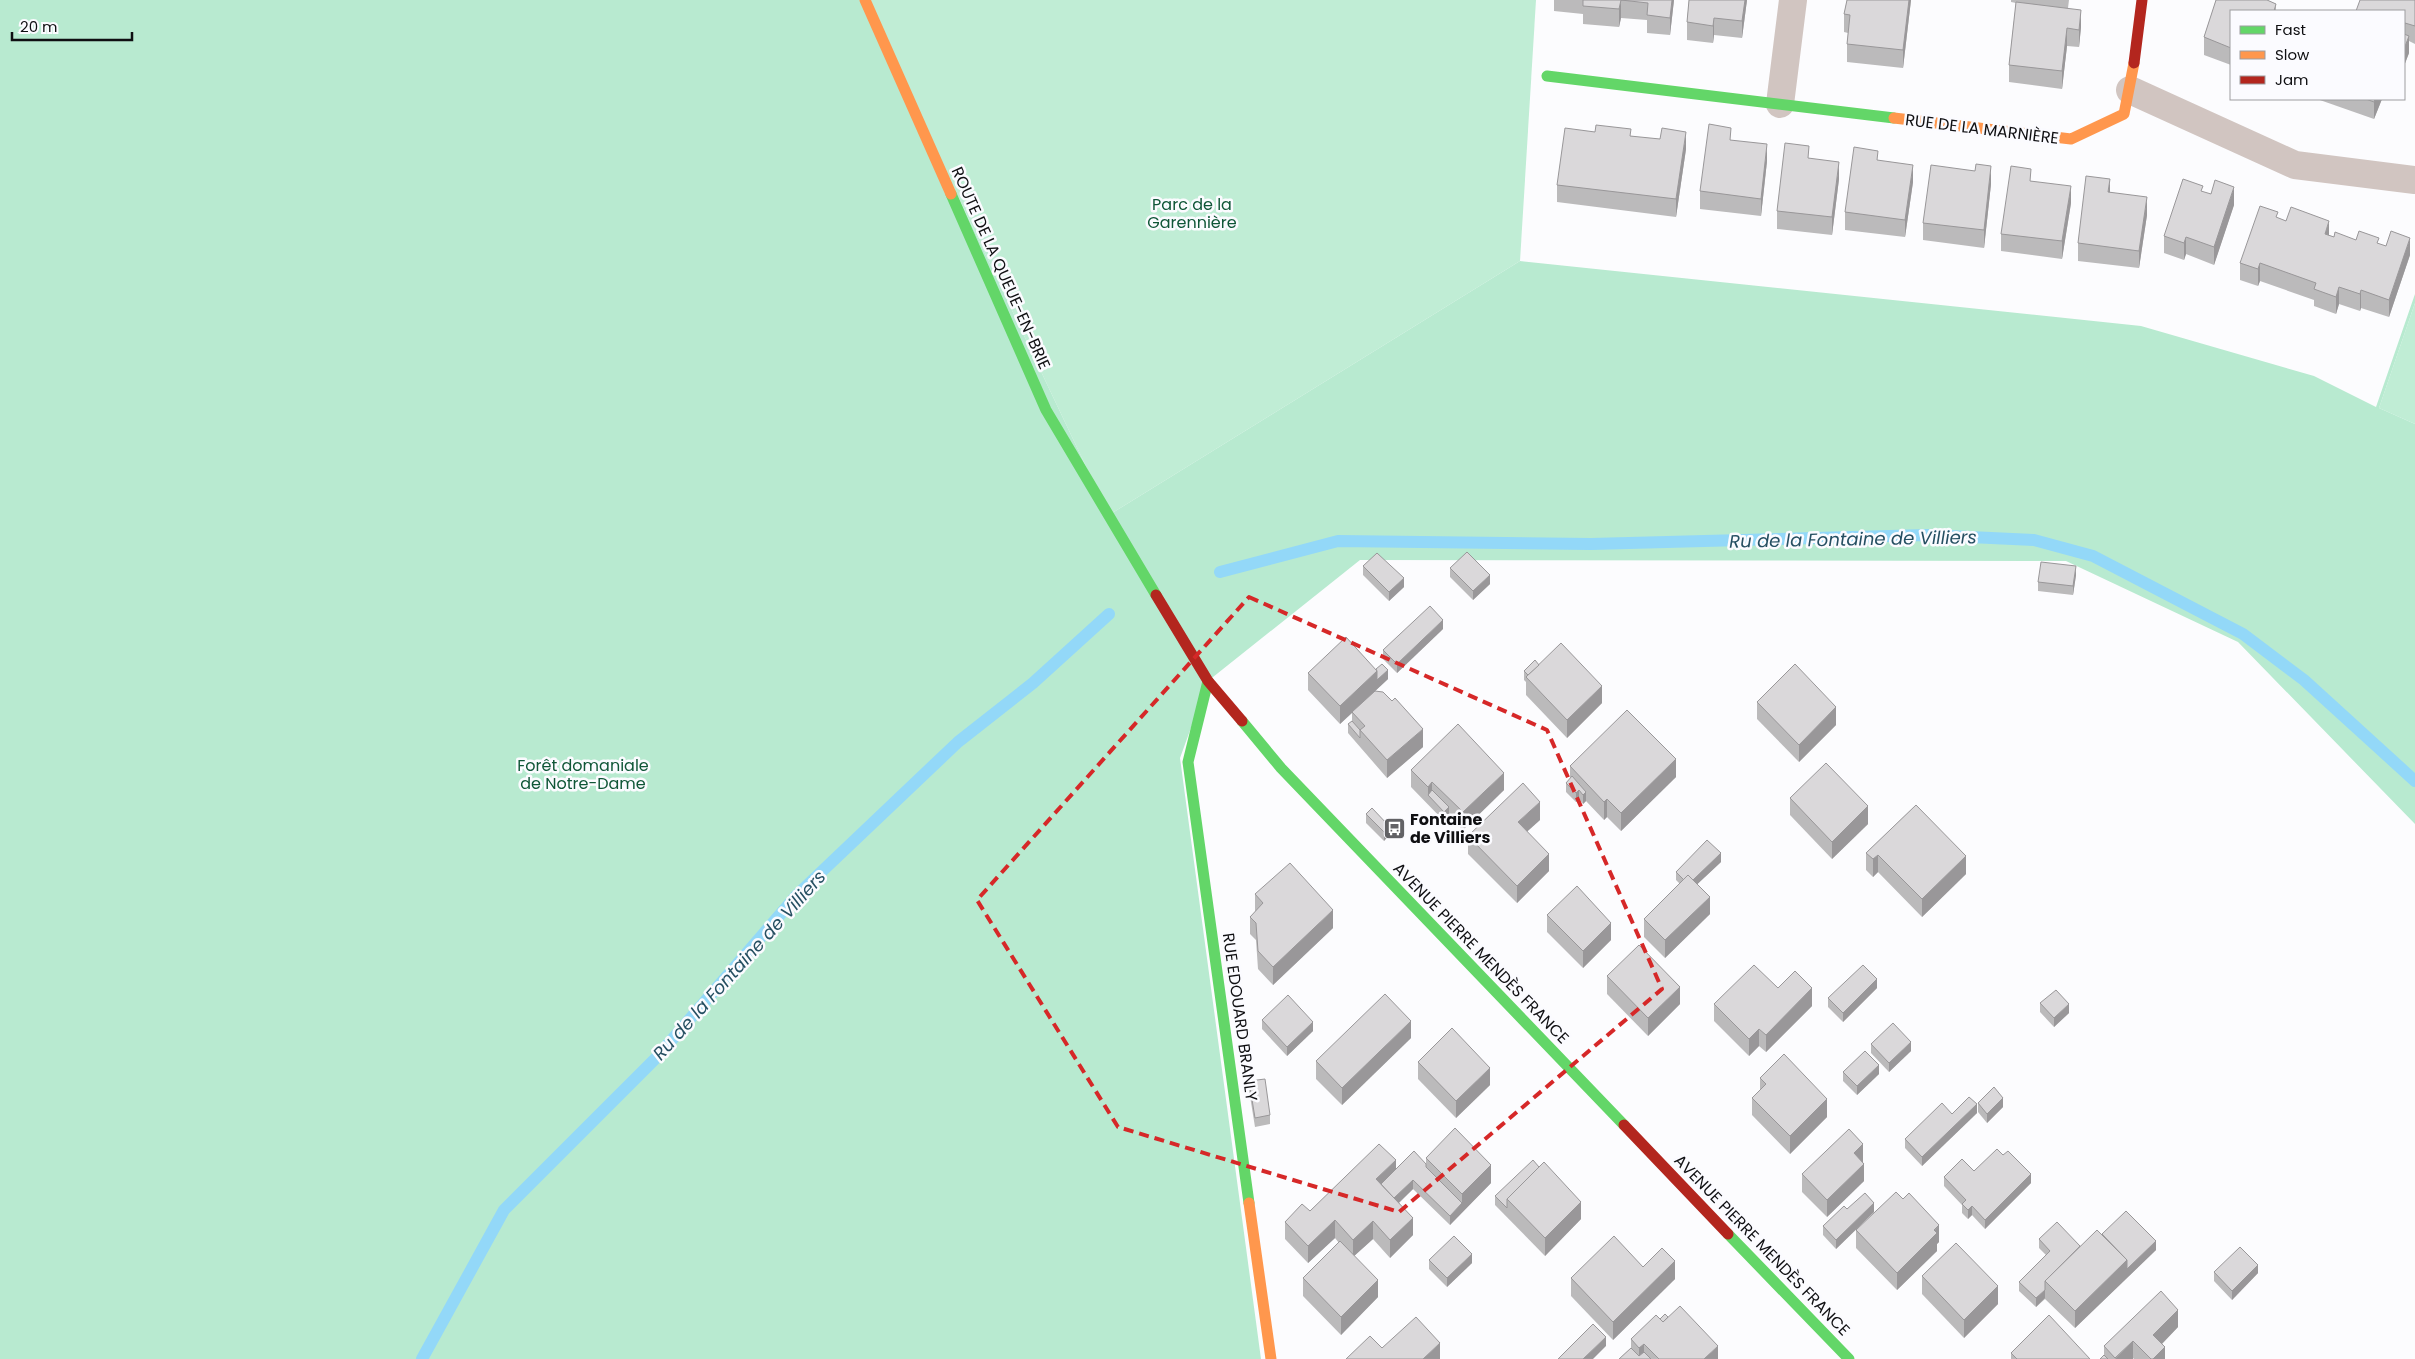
<svg xmlns="http://www.w3.org/2000/svg" width="2415" height="1359" font-family="Poppins,sans-serif">
<style>
.green{fill:#c0edd5}
.forest{fill:#b8ead0}
.lines{fill:none;stroke-linecap:round;stroke-linejoin:round}
.stream{stroke:#93d8f8;stroke-width:12}
.street{stroke:#d1c5c1;stroke-width:28}
.fast{stroke:#63d668;stroke-width:11}
.slow{stroke:#ff974d;stroke-width:11}
.jam{stroke:#b3261e;stroke-width:11}
.wall{fill:#bbbabb}
.shaded-wall{fill:#999799}
.building{fill:#dad8da;stroke:#999799}
.marked{fill:none;stroke:#d62828;stroke-width:4;stroke-dasharray:10 6;stroke-linejoin:round}
.labels{text-anchor:middle;dominant-baseline:central;stroke-width:5;stroke-linejoin:round;paint-order:stroke}
.street-label{font-size:16px;fill:#0f0f12;stroke:#fbfbff}
.park-label{font-size:16px;fill:#0f5637;stroke:#fbfbff}
.poi-label{font-size:16px;font-weight:bold;fill:#0f0f12;stroke:#fbfbff;text-anchor:start}
.water-label{font-size:18px;font-style:italic;fill:#254f62;stroke:#fbfbff}
</style>
<rect width="100%" height="100%" fill="#fcfcfe"/>
<g class="green">
<path d="M865 0H1536L1520 261 1109 515Z"/>
<path d="M2415 303V424L2379 408Z"/>
</g>
<path class="forest" d="M0 0H865L1109 515 1520 261 2141 326 2314 376 2376 407 2415 294V303L2379 408 2415 424V824L2238 642 2066 561 1360 560 1208 681 1180 758 1261 1359H0Z"/>
<g class="lines">
<g class="stream">
<path d="M1220 572 1338 541 1591 544 1927 535 2034 540 2093 556 2243 634 2304 680 2415 781"/>
<path d="M422 1359 504 1210 657 1057 797 895 958 742 1033 683 1109 614"/>
</g>
<g class="street">
<path d="M2130 90 2295 165 2415 180"/>
<path d="M1780 104 1793 0"/>
</g>
<g class="fast">
<path d="M1547 76 1894 118"/>
<path d="M951 194 1046 410 1156 595"/>
<path d="M1208 681 1188 762 1249 1203"/>
<path d="M1242 721 1281 768 1624 1125"/>
<path d="M1728 1234 1849 1359"/>
</g>
<g class="slow">
<path d="M865 0 951 194"/>
<path d="M1894 118 2071 139 2124 114 2134 63"/>
<path d="M1249 1203 1271 1359"/>
</g>
<g class="jam">
<path d="M2134 63 2142 0"/>
<path d="M1156 595 1208 681 1242 721"/>
<path d="M1624 1125 1728 1234"/>
</g>
</g>
<g class="wall">
<path d="M1554 0H1674L1670 35 1647 33V20L1621 18 1619 27 1583 24V14L1554 11Z"/>
<path d="M1689 0H1747L1742 38 1714 35 1713 43 1687 40V22Z"/>
<path d="M1847 0H1911L1903 68 1847 62V44L1848 33 1844 32V14Z"/>
<path d="M2011 0H2069L2068 8 2081 27 2079 47 2067 46 2062 89 2009 82V65L2016 3 2011 2Z"/>
<path d="M2216 0H2267L2276 4V11H2231V65L2204 55V37Z"/>
<path d="M2415 0V44L2409 41V53L2404 66V11Z"/>
<path d="M2317 99H2382L2374 119Z"/>
<path d="M1595 132 1631 136 1686 149 1676 217 1557 202V185Z"/>
<path d="M1809 158 1839 179 1832 235 1777 229V211Z"/>
<path d="M1767 161 1761 216 1700 209V191Z"/>
<path d="M1878 161 1913 182 1905 237 1845 230V212Z"/>
<path d="M1975 171 1991 184 1984 248 1923 240V223Z"/>
<path d="M2031 181 2071 203 2062 259 2001 251V234Z"/>
<path d="M2110 192 2147 215 2139 268 2078 261V243Z"/>
<path d="M2203 192 2234 205 2214 265 2186 254 2184 260 2164 253V236Z"/>
<path d="M2278 218 2334 237 2379 244 2410 255 2389 317 2361 308 2360 311 2339 304 2336 314 2314 306V300L2260 281 2258 286 2240 280V263Z"/>
<path d="M1363 566 1404 587 1389 601 1363 575Z"/>
<path d="M1450 568 1490 584 1473 600 1450 577Z"/>
<path d="M2076 575 2073 595 2038 591V582Z"/>
<path d="M1443 629 1397 673 1383 659V650Z"/>
<path d="M1539 665 1602 703 1567 738 1526 695V682L1524 680V671Z"/>
<path d="M1376 669 1388 679 1375 691 1423 747 1387 778 1348 733V724L1352 721V713L1340 724 1308 690V673Z"/>
<path d="M1757 702 1836 725 1799 762 1757 719Z"/>
<path d="M1570 766 1676 777 1621 831 1607 817 1604 820 1586 801 1583 804 1579 799 1576 802 1566 792V783L1570 779Z"/>
<path d="M1411 770 1504 790 1463 830 1449 816 1444 821 1411 787Z"/>
<path d="M1790 798 1868 824 1832 859 1790 815Z"/>
<path d="M1916 805 1966 874 1922 917 1878 872 1873 877 1866 870V853Z"/>
<path d="M1366 814 1389 835 1384 841 1366 823Z"/>
<path d="M1540 820 1527 831 1549 871 1517 903 1468 854V836Z"/>
<path d="M1721 862 1697 884 1710 914 1665 958 1644 937V919L1680 884 1676 880V872Z"/>
<path d="M1255 894 1333 928 1273 985 1258 969 1256 940 1250 934V917L1255 912Z"/>
<path d="M1547 915 1611 940 1583 968 1547 932Z"/>
<path d="M1607 976 1680 1004 1648 1036 1607 994Z"/>
<path d="M1778 988 1812 1006 1766 1052 1759 1046 1749 1056 1714 1021V1004Z"/>
<path d="M1877 988 1843 1022 1828 1007V998Z"/>
<path d="M2040 1003 2069 1013 2054 1027 2040 1012Z"/>
<path d="M1262 1020 1313 1031 1287 1056 1262 1029Z"/>
<path d="M1411 1038 1342 1105 1316 1079V1061Z"/>
<path d="M1871 1044 1911 1051 1889 1072 1871 1053Z"/>
<path d="M1418 1062 1490 1085 1456 1118 1418 1079Z"/>
<path d="M1843 1072 1879 1074 1857 1095 1843 1081Z"/>
<path d="M1760 1078 1827 1117 1790 1154 1752 1115V1098L1760 1090Z"/>
<path d="M1249 1081 1270 1115V1124L1255 1127 1249 1090Z"/>
<path d="M1978 1103 2003 1107 1987 1123 1978 1112Z"/>
<path d="M1977 1113 1922 1166 1905 1148V1139L1952 1114Z"/>
<path d="M2003 1155 2031 1183 1985 1229 1972 1215 1968 1219 1962 1213V1205L1944 1186V1177L1974 1171Z"/>
<path d="M1426 1158 1491 1183 1450 1225 1413 1189 1399 1203 1413 1235 1390 1258 1373 1239 1354 1256 1378 1297 1341 1335 1303 1296V1278L1339 1243 1335 1238 1308 1263 1285 1239V1222L1310 1211 1396 1169 1426 1164Z"/>
<path d="M1863 1162 1864 1181 1827 1217 1802 1192V1174Z"/>
<path d="M1495 1196 1581 1219 1545 1256 1495 1205Z"/>
<path d="M1847 1209 1874 1212 1836 1249 1823 1235V1226Z"/>
<path d="M1856 1230 1939 1242 1937 1244V1251L1897 1290 1856 1248Z"/>
<path d="M2102 1234 2156 1250 2075 1328 2045 1299 2036 1307 2019 1291V1282L2046 1255 2039 1248V1239L2080 1246Z"/>
<path d="M1429 1260 1472 1263 1447 1287 1429 1269Z"/>
<path d="M1643 1267 1675 1279 1613 1340 1571 1296V1278Z"/>
<path d="M2214 1272 2258 1273 2232 1300 2214 1281Z"/>
<path d="M1922 1276 1998 1304 1964 1338 1922 1294Z"/>
<path d="M1668 1317 1718 1359H1619L1631 1348V1339L1660 1319Z"/>
<path d="M2178 1327 2162 1344 2165 1359H2134L2133 1358V1359H2100L2104 1355V1346Z"/>
<path d="M2011 1353 2090 1359H2011Z"/>
</g>
<g class="shaded-wall">
<path d="M1621 0V18L1619 27V9Z"/>
<path d="M1672 0H1674L1670 35V18Z"/>
<path d="M1745 0H1747L1742 38V21Z"/>
<path d="M1909 0H1911L1903 68V50Z"/>
<path d="M2081 10V27L2079 47V30Z"/>
<path d="M1714 18V35L1713 43V26Z"/>
<path d="M2405 23V40L2404 46V28Z"/>
<path d="M2067 28V46L2062 89V71Z"/>
<path d="M2409 36V53L2404 66V49Z"/>
<path d="M2375 99H2382L2374 119V102Z"/>
<path d="M1686 132V149L1676 217V199Z"/>
<path d="M1767 144V161L1761 216V199Z"/>
<path d="M1839 162V179L1832 235V217Z"/>
<path d="M1913 165V182L1905 237V220Z"/>
<path d="M1991 166V184L1984 248V230Z"/>
<path d="M2110 179V197L2108 192Z"/>
<path d="M2071 186V203L2062 259V241Z"/>
<path d="M2234 187V205L2214 265V247Z"/>
<path d="M2147 197V215L2139 268V251Z"/>
<path d="M2329 221V238L2325 234Z"/>
<path d="M2186 237V254L2184 260V243Z"/>
<path d="M2410 238V255L2389 317V300Z"/>
<path d="M2260 263V281L2258 286V269Z"/>
<path d="M2339 287V304L2336 314V297Z"/>
<path d="M2361 290V308L2360 311V294Z"/>
<path d="M2076 566V575L2073 595V586Z"/>
<path d="M1490 575V584L1473 600V591Z"/>
<path d="M1404 578V587L1389 601V592Z"/>
<path d="M1443 620V629L1397 673V664Z"/>
<path d="M1388 670V679L1340 724V706L1377 671Z"/>
<path d="M1602 686V703L1567 738V720Z"/>
<path d="M1836 707V725L1799 762V745Z"/>
<path d="M1423 729V747L1387 778V760Z"/>
<path d="M1676 759V777L1621 831V813Z"/>
<path d="M1504 773V790L1463 830V812Z"/>
<path d="M1432 782V799L1428 795V787Z"/>
<path d="M1579 790V799L1576 802V793Z"/>
<path d="M1586 792V801L1583 804V795Z"/>
<path d="M1607 799V817L1604 820V802Z"/>
<path d="M1540 802V820L1518 840V822Z"/>
<path d="M1868 806V824L1832 859V842Z"/>
<path d="M1449 807V816L1444 821V812Z"/>
<path d="M1389 826V835L1384 841V832Z"/>
<path d="M1721 853V862L1688 893V884Z"/>
<path d="M1549 854V871L1517 903V886Z"/>
<path d="M1878 855V872L1873 877V859Z"/>
<path d="M1966 856V874L1922 917V899Z"/>
<path d="M1710 897V914L1665 958V940Z"/>
<path d="M1333 910V928L1273 985V967Z"/>
<path d="M1611 923V940L1583 968V951Z"/>
<path d="M1877 979V988L1843 1022V1013Z"/>
<path d="M1680 987V1004L1648 1036V1018Z"/>
<path d="M1812 988V1006L1766 1052V1035Z"/>
<path d="M2069 1004V1013L2054 1027V1018Z"/>
<path d="M1411 1021V1038L1342 1105V1088Z"/>
<path d="M1313 1022V1031L1287 1056V1047Z"/>
<path d="M1759 1029V1046L1749 1056V1039Z"/>
<path d="M1911 1042V1051L1889 1072V1063Z"/>
<path d="M1879 1065V1074L1857 1095V1086Z"/>
<path d="M1490 1068V1085L1456 1118V1101Z"/>
<path d="M2003 1098V1107L1987 1123V1114Z"/>
<path d="M1827 1099V1117L1790 1154V1136Z"/>
<path d="M1977 1104V1113L1922 1166V1157Z"/>
<path d="M1863 1144V1162L1854 1171V1153Z"/>
<path d="M1396 1160V1178L1381 1192 1376 1179Z"/>
<path d="M1864 1164V1181L1827 1217V1200Z"/>
<path d="M1491 1165V1183L1450 1225V1216L1462 1203V1194Z"/>
<path d="M2031 1174V1183L1985 1229V1220Z"/>
<path d="M1413 1180V1189L1390 1211V1202Z"/>
<path d="M1581 1202V1219L1545 1256V1238Z"/>
<path d="M1874 1203V1212L1836 1249V1240Z"/>
<path d="M1972 1206V1215L1968 1219V1210Z"/>
<path d="M1413 1218V1235L1390 1258V1240Z"/>
<path d="M1335 1220V1238L1308 1263V1246Z"/>
<path d="M1373 1221V1239L1353 1257V1240Z"/>
<path d="M1939 1225V1242L1937 1244V1251L1897 1290V1273Z"/>
<path d="M2156 1241V1250L2127 1278V1269Z"/>
<path d="M1472 1254V1263L1447 1287V1278Z"/>
<path d="M2127 1260V1278L2075 1328V1311Z"/>
<path d="M1675 1261V1279L1613 1340V1322Z"/>
<path d="M2258 1265V1273L2232 1300V1291Z"/>
<path d="M1378 1280V1297L1341 1335V1317Z"/>
<path d="M1998 1286V1304L1964 1338V1320Z"/>
<path d="M2045 1290V1298L2036 1307V1298Z"/>
<path d="M2178 1310V1327L2153 1353V1335Z"/>
<path d="M1606 1337V1346L1593 1359H1583Z"/>
<path d="M2133 1341V1359H2115Z"/>
<path d="M1440 1343V1359H1423Z"/>
<path d="M1644 1344V1359H1639V1348Z"/>
<path d="M1718 1346V1359H1704Z"/>
<path d="M2165 1347V1359H2153Z"/>
</g>
<g class="building">
<path d="M1583 0H1672L1670 18 1647 15 1648 3 1621 0 1619 9 1583 6Z"/>
<path d="M1689 0H1745L1742 21 1714 18 1713 26 1687 22Z"/>
<path d="M1847 0H1909L1903 50 1847 44 1850 15 1844 14Z"/>
<path d="M2216 0H2267L2276 4 2274 11H2231V48L2204 37Z"/>
<path d="M2360 0H2415V26L2405 23 2404 28V11H2356Z"/>
<path d="M2016 2 2081 10 2079 30 2067 28 2062 71 2009 65Z"/>
<path d="M2404 34 2409 36 2404 49Z"/>
<path d="M2366 99H2375L2374 102Z"/>
<path d="M1709 124 1731 128 1730 140 1767 144 1761 199 1700 191Z"/>
<path d="M1596 125 1631 129 1630 136 1660 139 1662 128 1686 132 1676 199 1557 185 1565 128 1595 132Z"/>
<path d="M1785 143 1809 146 1808 158 1839 162 1832 217 1777 211Z"/>
<path d="M1854 147 1878 151 1877 160 1913 165 1905 220 1845 212Z"/>
<path d="M1976 164 1991 166 1984 230 1923 223 1931 165 1975 171Z"/>
<path d="M2011 166 2031 169 2030 181 2071 186 2062 241 2001 234Z"/>
<path d="M2086 176 2110 179 2108 192 2147 197 2139 251 2078 243Z"/>
<path d="M2183 179 2203 186 2201 191 2211 194 2215 180 2234 187 2214 247 2186 237 2184 243 2164 236Z"/>
<path d="M2260 206 2278 212 2276 217 2286 221 2291 207 2329 221 2325 234 2334 237 2335 232 2356 240 2359 231 2379 238 2377 243 2386 246 2391 231 2410 238 2389 300 2361 290 2360 294 2339 287 2336 297 2314 289 2316 283 2260 263 2258 269 2240 263Z"/>
<path d="M1467 552 1490 575 1473 591 1450 568Z"/>
<path d="M1377 553 1404 578 1389 592 1363 566Z"/>
<path d="M2041 562 2076 566 2073 586 2038 582Z"/>
<path d="M1430 606 1443 620 1397 664 1383 650Z"/>
<path d="M1346 637 1377 671 1340 706 1308 673Z"/>
<path d="M1561 643 1602 686 1567 720 1526 677Z"/>
<path d="M1535 660 1539 665 1528 675 1524 671Z"/>
<path d="M1382 664 1388 670 1377 680V671L1376 669Z"/>
<path d="M1795 664 1836 707 1799 745 1757 702Z"/>
<path d="M1375 691 1383 692 1392 701 1395 698 1423 729 1387 760 1360 730 1365 726 1352 712Z"/>
<path d="M1627 710 1676 759 1621 813 1607 799 1604 802 1570 766Z"/>
<path d="M1352 721 1360 730V738L1348 724Z"/>
<path d="M1458 724 1504 773 1463 812 1432 782 1428 787 1411 770Z"/>
<path d="M1826 763 1868 806 1832 842 1790 798Z"/>
<path d="M1572 776 1586 792 1583 795 1579 790 1576 793 1566 783Z"/>
<path d="M1523 783 1540 802 1518 822 1549 854 1517 886 1468 836Z"/>
<path d="M1432 790 1449 807 1444 812 1428 795Z"/>
<path d="M1916 805 1966 856 1922 899 1878 855 1873 859 1866 853Z"/>
<path d="M1372 808 1389 826 1384 832 1366 814Z"/>
<path d="M1707 840 1721 853 1693 880 1688 875 1684 880 1676 872Z"/>
<path d="M1290 863 1333 910 1273 967 1258 951 1256 923 1250 917 1263 903 1255 894Z"/>
<path d="M1688 875 1710 897 1665 940 1644 919Z"/>
<path d="M1577 886 1611 923 1583 951 1547 915Z"/>
<path d="M1639 945 1680 987 1648 1018 1607 976Z"/>
<path d="M1754 965 1778 988 1795 971 1812 988 1766 1035 1759 1029 1749 1039 1714 1004Z"/>
<path d="M1863 965 1877 979 1843 1013 1828 998Z"/>
<path d="M2056 990 2069 1004 2054 1018 2040 1003Z"/>
<path d="M1385 994 1411 1021 1342 1088 1316 1061Z"/>
<path d="M1288 995 1313 1022 1287 1047 1262 1020Z"/>
<path d="M1893 1023 1911 1042 1889 1063 1871 1044Z"/>
<path d="M1452 1028 1490 1068 1456 1101 1418 1062Z"/>
<path d="M1865 1051 1879 1065 1857 1086 1843 1072Z"/>
<path d="M1784 1054 1827 1099 1790 1136 1752 1098 1766 1084 1760 1078Z"/>
<path d="M1265 1079 1270 1115 1255 1118 1249 1081Z"/>
<path d="M1994 1087 2003 1098 1987 1114 1978 1103Z"/>
<path d="M1969 1097 1977 1104 1922 1157 1905 1139 1942 1103 1952 1114Z"/>
<path d="M1455 1128 1491 1165 1462 1194 1426 1158Z"/>
<path d="M1849 1129 1863 1144 1854 1153 1864 1164 1827 1200 1802 1174Z"/>
<path d="M1379 1144 1396 1160 1376 1179 1413 1218 1390 1240 1373 1221 1353 1240 1335 1220 1308 1246 1285 1222 1302 1204 1310 1211Z"/>
<path d="M1997 1149 2003 1155 2008 1151 2031 1174 1985 1220 1972 1206 1968 1210 1962 1204 1966 1200 1944 1177 1962 1159 1974 1171Z"/>
<path d="M1414 1151 1426 1164V1167L1462 1203 1450 1216 1413 1180 1394 1198 1381 1184Z"/>
<path d="M1533 1160 1539 1167 1507 1199V1208L1495 1196Z"/>
<path d="M1544 1162 1581 1202 1545 1238 1507 1199Z"/>
<path d="M1896 1192 1903 1199 1909 1193 1939 1225 1934 1230 1937 1233 1897 1273 1856 1230Z"/>
<path d="M1865 1193 1874 1203 1836 1240 1823 1226 1844 1206 1847 1209Z"/>
<path d="M2126 1211 2156 1241 2127 1269V1260L2102 1234Z"/>
<path d="M2057 1222 2080 1246 2045 1281V1290L2036 1298 2019 1282 2050 1251 2039 1239Z"/>
<path d="M2097 1230 2127 1260 2075 1311 2045 1281Z"/>
<path d="M1454 1236 1472 1254 1447 1278 1429 1260Z"/>
<path d="M1614 1236 1643 1267 1662 1248 1675 1261 1613 1322 1571 1278Z"/>
<path d="M1340 1241 1378 1280 1341 1317 1303 1278Z"/>
<path d="M1956 1243 1998 1286 1964 1320 1922 1276Z"/>
<path d="M2240 1247 2258 1265 2232 1291 2214 1272Z"/>
<path d="M2161 1291 2178 1310 2153 1335 2165 1347 2153 1359H2151L2133 1341 2115 1358 2104 1346Z"/>
<path d="M1680 1306 1718 1346 1704 1359H1659L1644 1344 1639 1348 1631 1339 1656 1315 1663 1322Z"/>
<path d="M1665 1314 1668 1317 1663 1322 1660 1319Z"/>
<path d="M2049 1315 2090 1359H2017L2011 1353Z"/>
<path d="M1416 1317 1440 1343 1423 1359H1346L1370 1336 1382 1348Z"/>
<path d="M1593 1324 1606 1337 1583 1359H1558Z"/>
<path d="M1631 1348 1639 1356 1644 1352 1651 1359H1619Z"/>
<path d="M2104 1355 2108 1359H2100Z"/>
</g>
<path class="marked" d="M1249 597 1547 730 1662 989 1399 1212 1118 1127 977 900Z"/>
<defs>
<symbol id="bus-square" viewBox="-11 -11 22 22"><rect x="-9" y="-9" width="18" height="18" rx="4" fill="#626265" stroke="#fbfbff"/><path d="M-5-6H5V4H4V6H2V4H-2V6H-4V4H-5ZM-3.5-4V0h7V-4ZM-3.5 1.2v1.5H-2V1.2ZM2 1.2v1.5H3.5V1.2Z" fill="#fff"/></symbol>
</defs>
<g fill-rule="evenodd">
<use href="#bus-square" x="1382" y="816" width="25" height="25"/>
</g>
<g class="labels">
<g class="street-label">
<text transform="translate(1982 129) rotate(7)">RUE DE LA MARNIÈRE</text>
<text transform="translate(1001 268) rotate(66)">ROUTE DE LA QUEUE-EN-BRIE</text>
<text transform="translate(1481 953) rotate(46)">AVENUE PIERRE MENDÈS FRANCE</text>
<text transform="translate(1240 1017) rotate(82)">RUE EDOUARD BRANLY</text>
<text transform="translate(1762 1245) rotate(46)">AVENUE PIERRE MENDÈS FRANCE</text>
</g>
<g class="park-label">
<text x="1192" y="204">Parc de la<tspan x="1192" dy="18">Garennière</tspan></text>
<text x="583" y="765">Forêt domaniale<tspan x="583" dy="18">de Notre-Dame</tspan></text>
</g>
<g class="poi-label">
<text x="1410" y="819">Fontaine<tspan x="1410" dy="18">de Villiers</tspan></text>
</g>
<g class="water-label">
<text transform="translate(1853 539) rotate(-1)">Ru de la Fontaine de Villiers</text>
<text transform="translate(739 965) rotate(-48)">Ru de la Fontaine de Villiers</text>
</g>
</g>
<rect x="2230" y="10" width="175" height="90" fill="#fbfbff" stroke="#9d9da0"/>
<rect x="2240" y="26" width="25" height="8" fill="#63d668" stroke="#9d9da0"/>
<text x="2275" y="35" font-size="15" fill="#0f0f12">Fast</text>
<rect x="2240" y="51" width="25" height="8" fill="#ff974d" stroke="#9d9da0"/>
<text x="2275" y="60" font-size="15" fill="#0f0f12">Slow</text>
<rect x="2240" y="76" width="25" height="8" fill="#b3261e" stroke="#9d9da0"/>
<text x="2275" y="85" font-size="15" fill="#0f0f12">Jam</text>
<path d="M12 32v8h120v-8" fill="none" stroke="#0f0f12" stroke-width="2.5"/>
<text x="20" y="32" font-size="15" fill="#0f0f12" stroke="#fbfbff" stroke-width="4" paint-order="stroke">20 m</text>
</svg>
